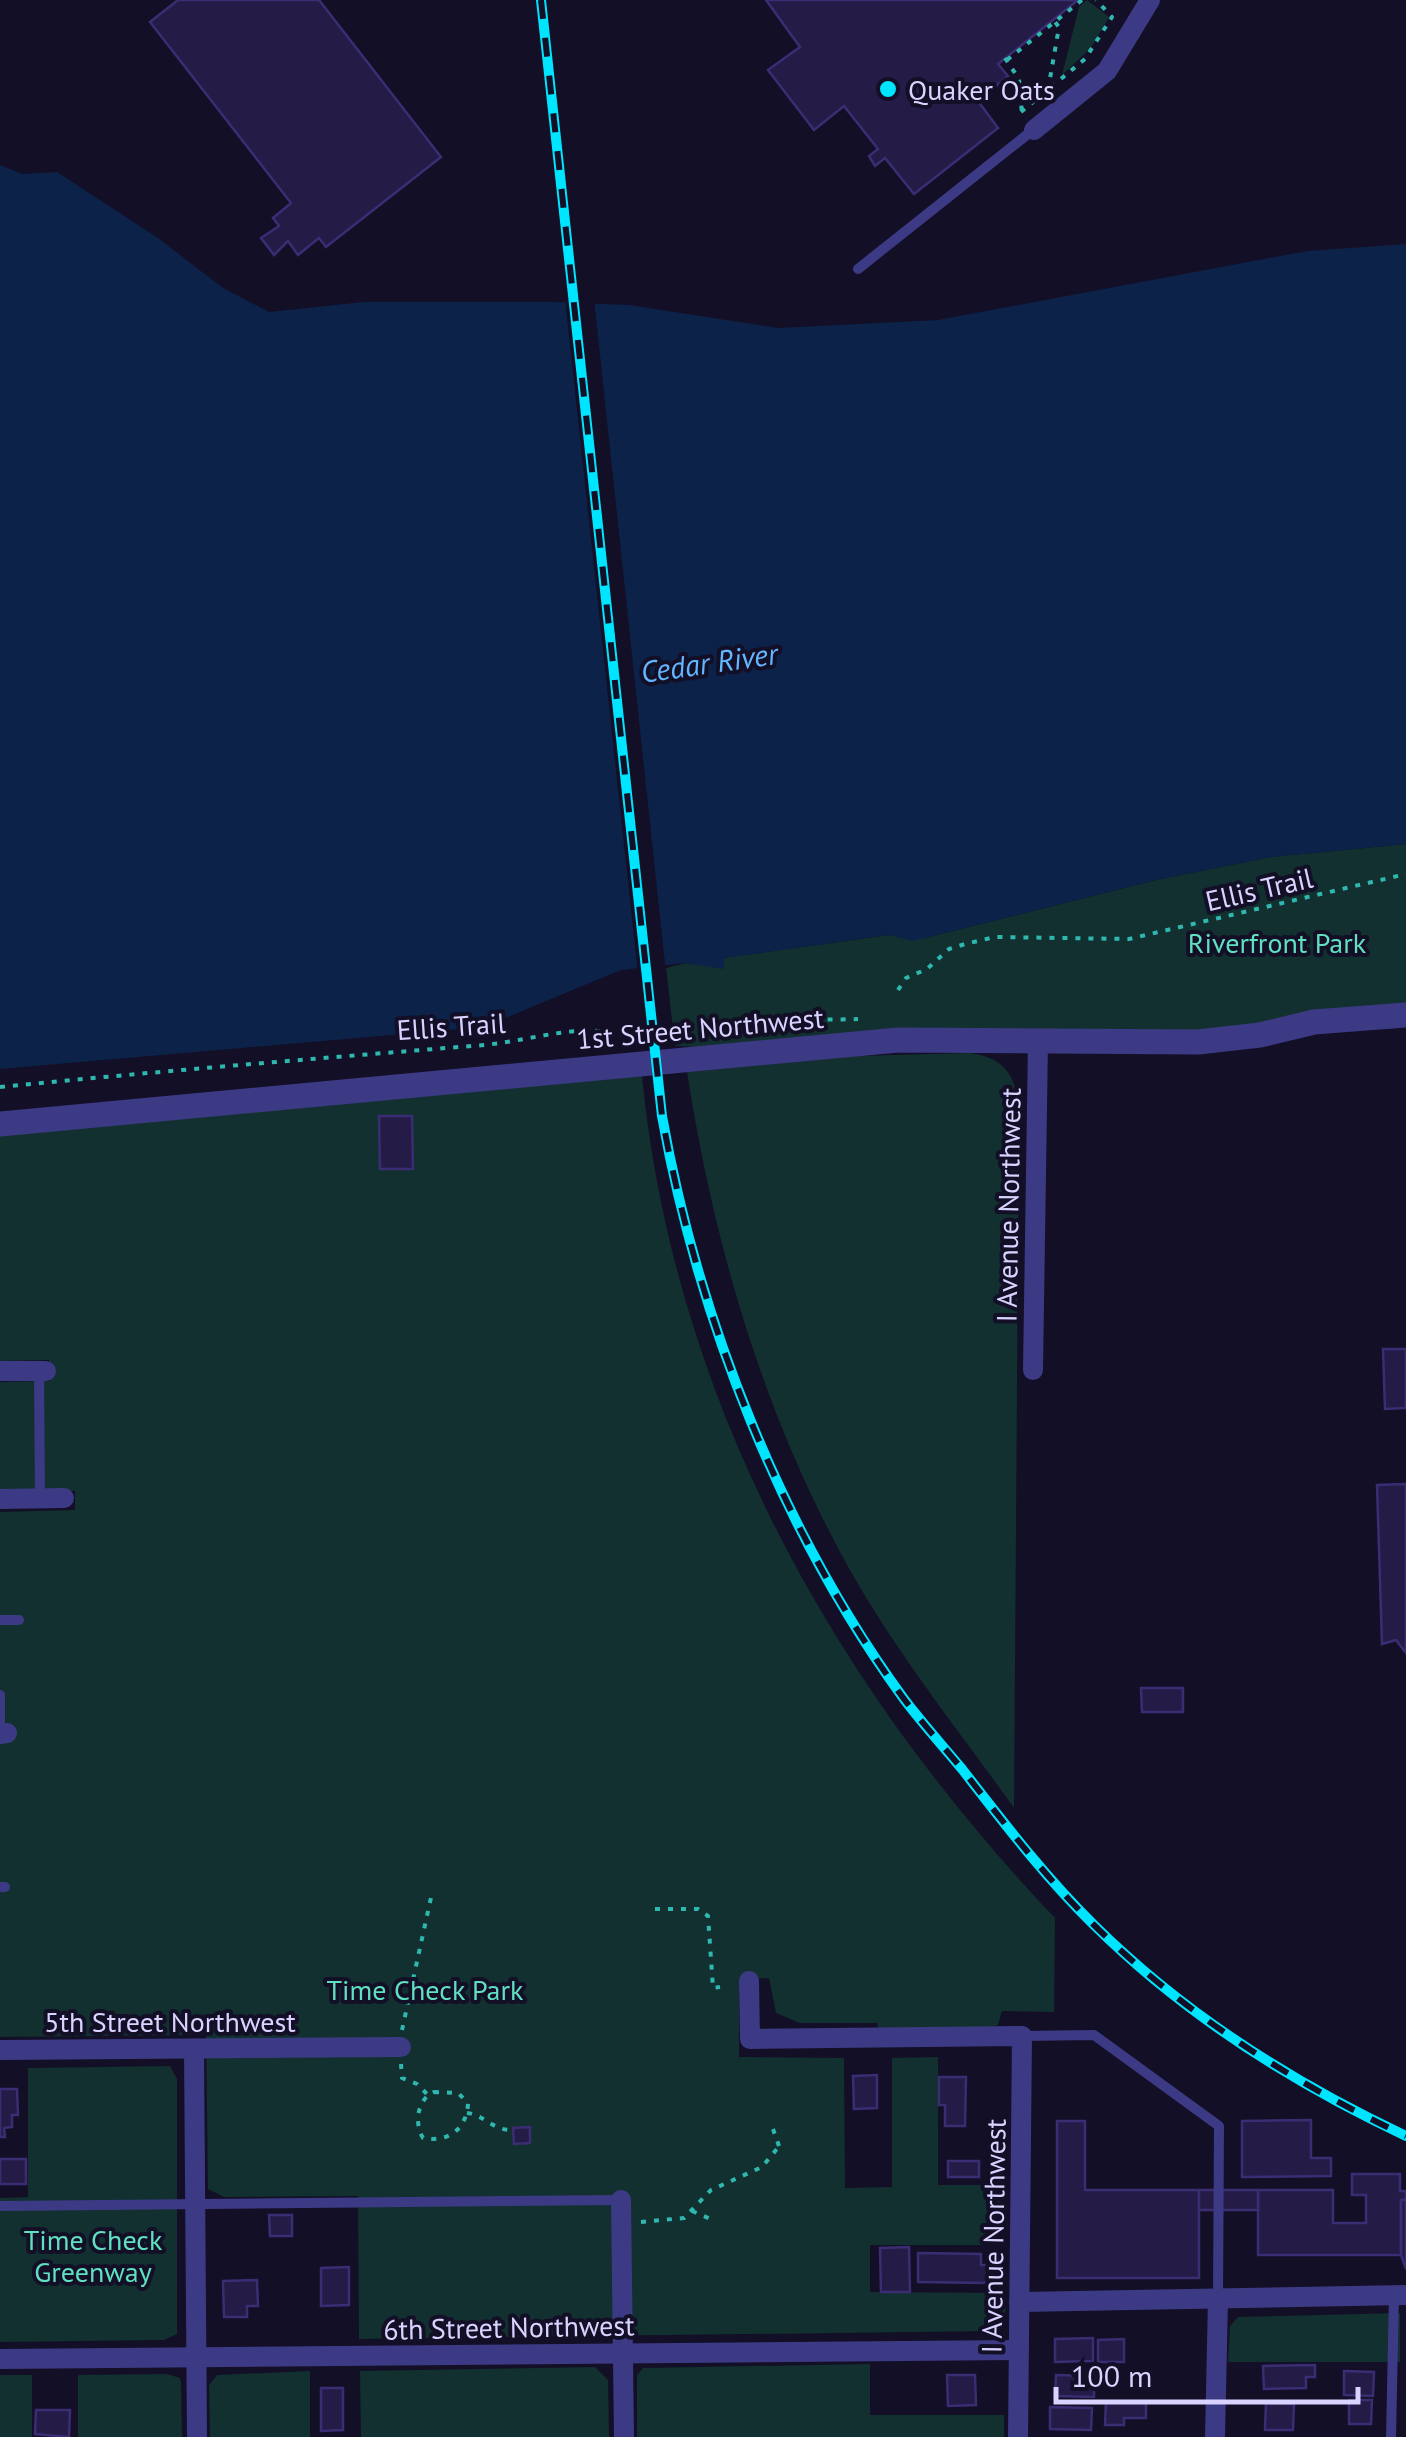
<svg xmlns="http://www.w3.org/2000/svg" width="1406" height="2437" font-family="'PT Sans',sans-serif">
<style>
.green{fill:#12302f}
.water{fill:#0c2248}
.pier{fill:#130f26}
.building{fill:#241b47;stroke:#3b2d73;stroke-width:2.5}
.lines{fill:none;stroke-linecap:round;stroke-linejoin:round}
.path{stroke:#2fb8b0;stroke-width:4;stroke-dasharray:5 8;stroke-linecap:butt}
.service{stroke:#3d3a85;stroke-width:10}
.minor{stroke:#3d3a85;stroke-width:20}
.tertiary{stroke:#3d3a85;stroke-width:25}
.rail-casing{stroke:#00e5ff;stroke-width:10}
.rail{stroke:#130f26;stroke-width:6;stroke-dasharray:19;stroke-linecap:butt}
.poi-dot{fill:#00e5ff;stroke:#130f26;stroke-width:4}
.labels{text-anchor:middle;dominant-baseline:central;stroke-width:8;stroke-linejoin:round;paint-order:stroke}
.poi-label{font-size:28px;fill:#d9d4ff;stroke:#130f26;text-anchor:start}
.street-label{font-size:28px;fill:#d9d4ff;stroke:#130f26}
.park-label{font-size:28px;fill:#5fe0c0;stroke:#130f26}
.water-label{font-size:30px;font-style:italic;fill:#62b6ff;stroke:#130f26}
</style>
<rect width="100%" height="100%" fill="#130f26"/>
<g class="green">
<path d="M1087 0 1109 17 1091 48 1062 75 1079 7Z"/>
<path d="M1406 844V1015L1202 1041 784 1050 675 1046 666 968 685 963 724 968 723 958 889 935 925 938 1156 880 1271 857Z"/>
<path d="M969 1053C1002 1057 1014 1072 1019 1104L1014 1808C957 1728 894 1650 846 1563 762 1410 714 1244 687 1072L857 1056Z"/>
<path d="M642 1076C674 1401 833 1684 1055 1918L1054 2012 1002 2011 998 2025 989 2028 879 2031 877 2023H800L776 2013 769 1978 739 1979V2057L844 2058 845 2188 892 2187V2058L938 2057V2185H1001L1000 2245H870V2292L1006 2293 1005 2319 991 2331 359 2339 358 2196 224 2197 208 2189 206 2035 0 2037V1512L75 1510V1491H0V1382L50 1381 49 1360 0 1361V1136Z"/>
<path d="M170 2066 177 2079V2334L164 2340 0 2342V2198L28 2197V2068Z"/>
<path d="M1400 2313V2362H1228L1230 2326 1238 2317Z"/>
<path d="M870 2364V2415H1004V2437H637V2375L643 2368Z"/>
<path d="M595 2367 608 2380 609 2437H361L360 2371Z"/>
<path d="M310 2371V2437H210L209 2385 217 2375Z"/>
<path d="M167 2374 180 2378 181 2383 182 2437H78V2375Z"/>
<rect x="0" y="2375" width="32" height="62"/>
</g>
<path class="water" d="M0 165 22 174 57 172 158 238 223 288 269 312 364 302H554L629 305 778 328 938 320 1307 251 1406 244V844L1271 857 1156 880 913 941 888 935 724 958V969L685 963 621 970 484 1027 0 1069Z"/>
<path class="pier" d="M573 298 594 299 666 973 638 974 565 299Z"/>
<g class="building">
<path d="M178 0H319L441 157 326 247 319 238 298 255 288 241 274 255 261 238 279 226 273 218 291 203 150 22Z"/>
<path d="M766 0H1078L998 64 1008 76 978 101 998 128 914 194 885 158 875 166 869 156 878 149 844 106 814 130 768 70 800 47Z"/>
<path d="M379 1116H412L413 1169H380Z"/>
<path d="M1383 1349H1406V1408L1385 1409Z"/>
<path d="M1406 1484V1653L1396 1640 1382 1644 1377 1485Z"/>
<path d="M1141 1688H1183V1712H1142Z"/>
<path d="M877 2075V2108L854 2109 853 2076Z"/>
<path d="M939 2077H966L965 2126H945V2105H939Z"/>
<path d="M0 2089H17L18 2115H12V2127L4 2128 5 2137H0Z"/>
<path d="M1311 2120V2158H1331V2176L1242 2177V2121Z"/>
<path d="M1057 2121H1085V2190H1199V2278H1057Z"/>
<path d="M530 2127V2143L514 2144 513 2128Z"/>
<rect x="0" y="2159" width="26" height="25"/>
<rect x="948" y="2161" width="31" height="16"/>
<path d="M1352 2174H1400V2191H1406V2200H1401V2255H1258V2190H1333V2223H1366V2195H1352Z"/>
<rect x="1199" y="2190" width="59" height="20"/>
<path d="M1401 2200H1406V2269L1401 2255Z"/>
<path d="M269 2215H292V2236H270Z"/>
<path d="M909 2247 910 2292H881L880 2248Z"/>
<path d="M918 2253 981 2254V2265H987V2283L918 2282Z"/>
<path d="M349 2267V2305L321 2306V2268Z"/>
<path d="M257 2280 258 2306H247V2317H224L223 2281Z"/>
<path d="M1093 2338V2361L1055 2362V2339Z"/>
<path d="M1124 2339V2362H1098V2340Z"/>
<path d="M1315 2365V2377H1306V2388L1264 2389 1263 2366Z"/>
<path d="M1344 2371 1374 2372 1373 2396 1344 2395Z"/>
<path d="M947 2375H975L976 2405 948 2406Z"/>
<path d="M1056 2375 1094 2376V2397L1055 2396Z"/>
<path d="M321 2388H343V2430L321 2431Z"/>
<path d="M1349 2400H1372L1371 2424H1349Z"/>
<path d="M1106 2402 1146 2403V2418H1124V2425H1105Z"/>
<path d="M1266 2403 1294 2404 1293 2430H1265Z"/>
<path d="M1050 2407 1092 2408 1091 2430 1050 2429Z"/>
<path d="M36 2410H70L69 2437 35 2434Z"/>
</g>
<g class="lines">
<g class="path">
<path d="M1005 58 1019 79 1022 114"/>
<path d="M1007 60 1082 0"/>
<path d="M1048 90 1059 27 1055 22"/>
<path d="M1021 112 1085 59 1112 17 1096 0"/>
<path d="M898 990 906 978 927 969 949 949 965 944 995 937 1129 939 1406 874"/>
<path d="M700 1035C725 1014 823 1021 858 1019"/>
<path d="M0 1087C161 1071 322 1058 484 1045 538 1040 588 1018 639 1041"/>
<path d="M655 1909H698L708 1916 713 1988 720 1987"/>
<path d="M402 2030 432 1893"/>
<path d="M401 2064 402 2078 417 2084 427 2094"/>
<path d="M434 2092 458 2093 468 2103C467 2129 448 2143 423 2138 414 2124 417 2099 434 2092Z"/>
<path d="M467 2113C485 2115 493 2131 513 2130"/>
<path d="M773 2129 779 2146"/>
<path d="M692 2211 713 2220"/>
<path d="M641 2222 684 2218 711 2190 762 2167 781 2144"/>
</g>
<g class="service">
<path d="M858 269 1033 130"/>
<path d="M39 1371 40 1498"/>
<path d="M0 1620H19"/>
<path d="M0 1695V1734"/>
<path d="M0 1887H5"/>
<path d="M1022 2036 1094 2035 1219 2126 1218 2298"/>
<path d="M0 2206 620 2200"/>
<path d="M1391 2437 1394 2295"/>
</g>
<g class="minor">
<path d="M1034 130 1107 71 1150 0"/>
<path d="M1033 1370 1038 1041"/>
<path d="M0 1371H46"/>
<path d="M0 1499 64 1498"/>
<path d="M0 1734 7 1733"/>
<path d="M749 1981 750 2039 1022 2036 1018 2437"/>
<path d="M194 2049 197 2437"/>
<path d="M0 2050 401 2047"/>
<path d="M621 2200 624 2437"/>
<path d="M1019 2302 1406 2295"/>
<path d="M0 2359 1019 2350"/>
<path d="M1215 2437 1218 2299"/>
</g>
<path class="tertiary" d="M0 1124 898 1040 1198 1042 1260 1035 1314 1022 1406 1015"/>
<defs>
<path id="rail" d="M541 0 662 1116C698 1319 782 1532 904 1699 922 1723 943 1746 962 1769 1004 1823 1045 1877 1094 1925 1183 2013 1293 2083 1406 2136"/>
</defs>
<use href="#rail" class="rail-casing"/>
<use href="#rail" class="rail"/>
</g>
<circle class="poi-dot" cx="888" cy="89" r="10"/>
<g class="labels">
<g class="poi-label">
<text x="908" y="89">Quaker Oats</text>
</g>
<g class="street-label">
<text transform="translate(1259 889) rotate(-13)">Ellis Trail</text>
<text transform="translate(451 1026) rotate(-4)">Ellis Trail</text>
<text transform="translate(700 1028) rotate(-5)">1st Street Northwest</text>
<text transform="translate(1008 1205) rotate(-89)">I Avenue Northwest</text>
<text x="170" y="2021">5th Street Northwest</text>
<text transform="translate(993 2236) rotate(-89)">I Avenue Northwest</text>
<text transform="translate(509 2327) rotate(-1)">6th Street Northwest</text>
</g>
<g class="park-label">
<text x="1277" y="942">Riverfront Park</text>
<text x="425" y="1989">Time Check Park</text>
<text x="93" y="2239">Time Check<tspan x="93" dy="32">Greenway</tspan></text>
</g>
<g class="water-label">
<text transform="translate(709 662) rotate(-8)">Cedar River</text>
</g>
</g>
<path d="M1056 2387v15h302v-15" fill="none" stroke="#d9d4ff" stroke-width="5"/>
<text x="1071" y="2387" font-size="30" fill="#d9d4ff" stroke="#130f26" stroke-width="8" paint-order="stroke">100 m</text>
</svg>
